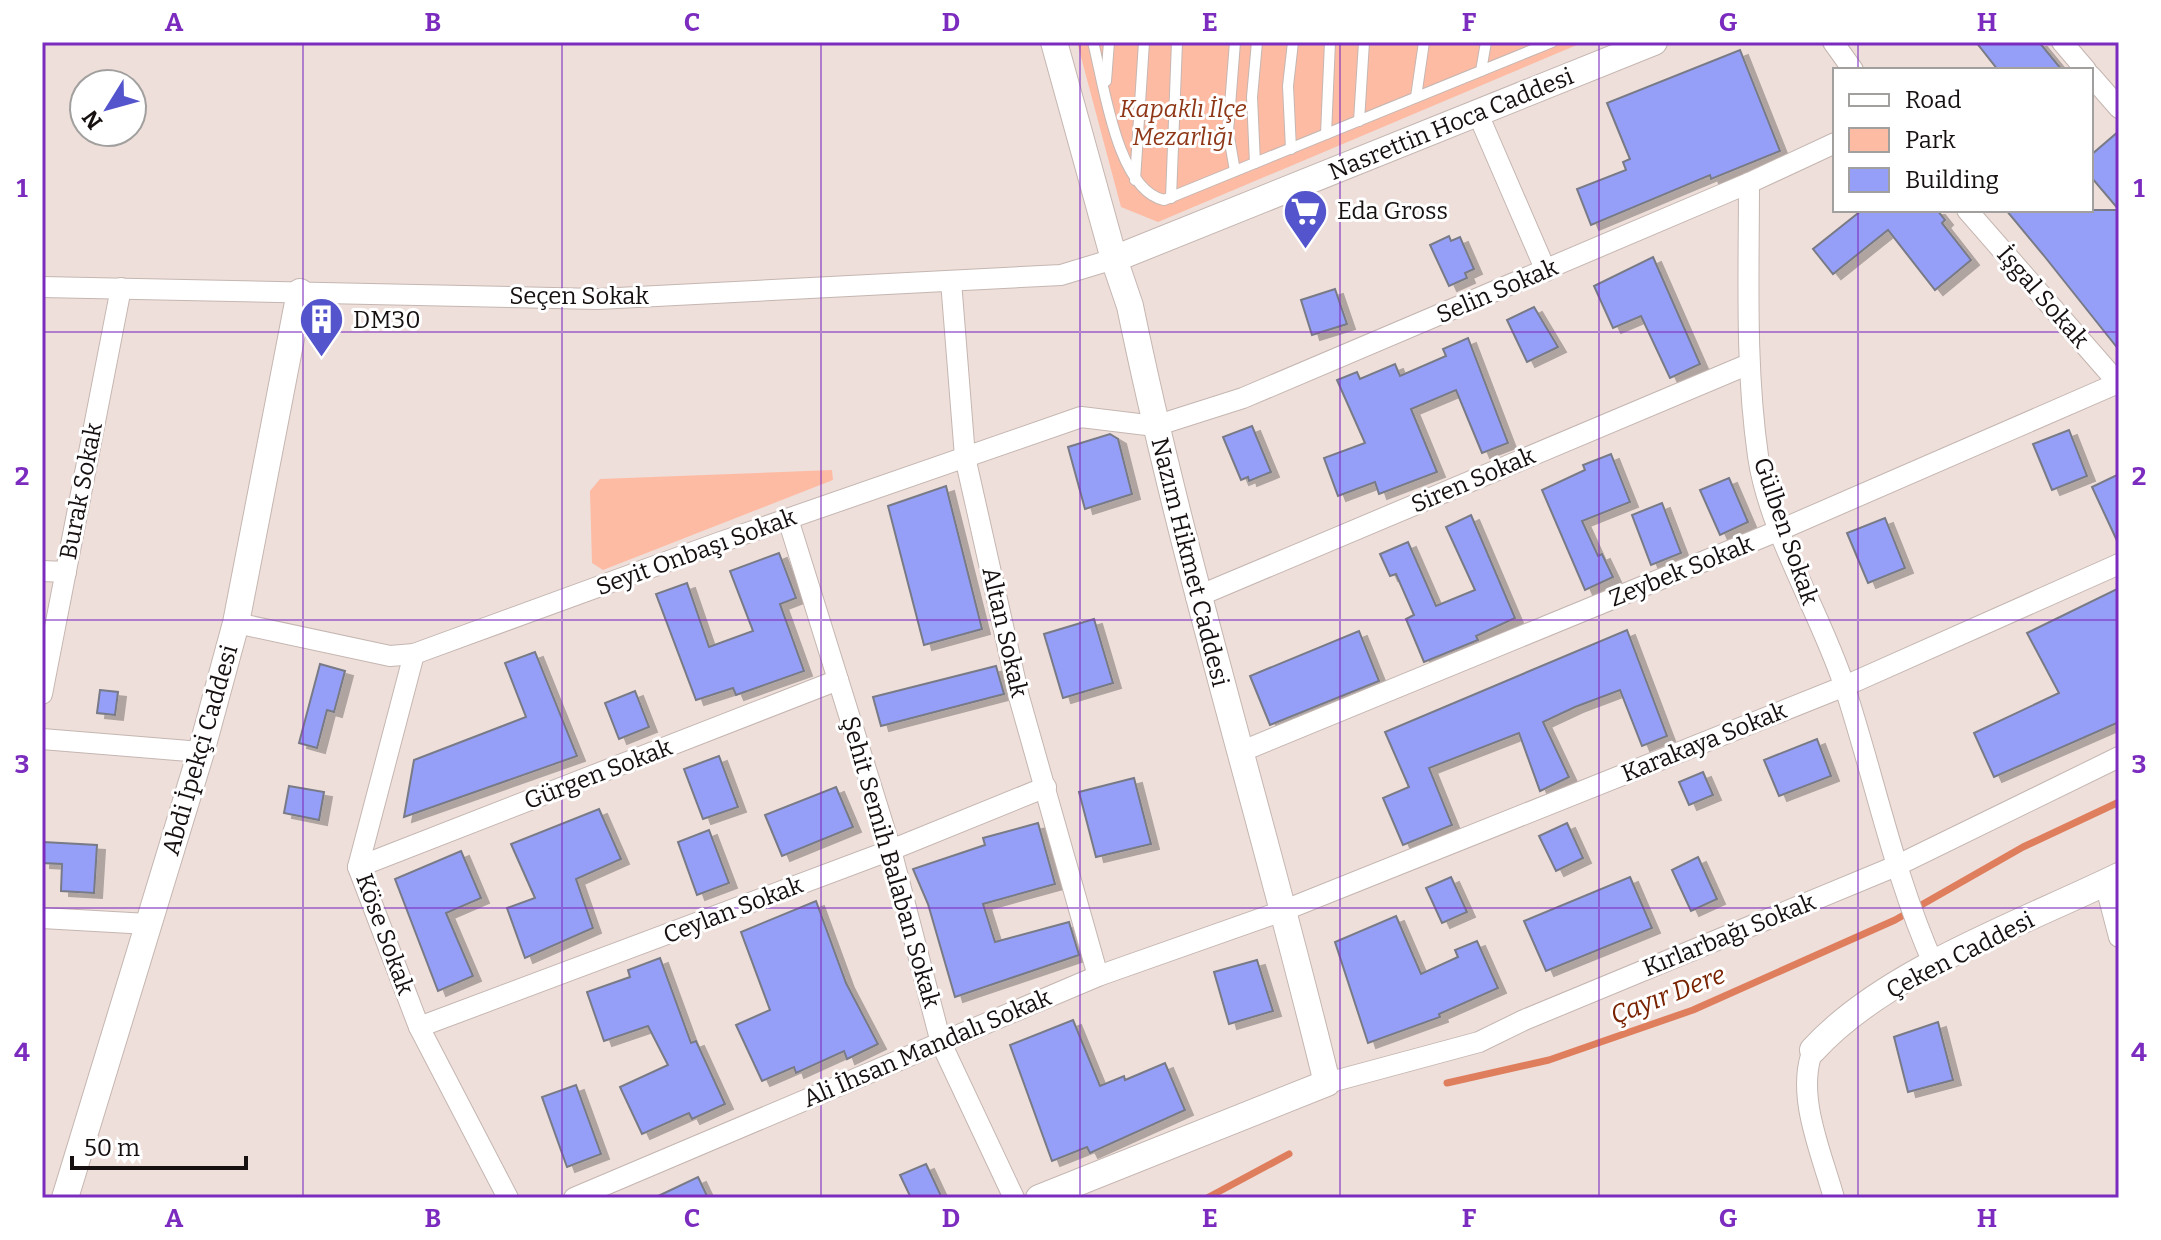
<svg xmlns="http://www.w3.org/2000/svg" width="2161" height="1240" font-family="Bitter,serif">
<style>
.green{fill:#febba4}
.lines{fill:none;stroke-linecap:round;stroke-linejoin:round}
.stream{stroke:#df7e5d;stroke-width:7}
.building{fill:#959ff8;stroke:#787a86;stroke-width:2;filter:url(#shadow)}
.service-casing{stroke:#c5b6b1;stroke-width:12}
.minor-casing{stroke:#c5b6b1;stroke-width:22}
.tertiary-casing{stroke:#c5b6b1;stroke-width:28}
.service{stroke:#fff;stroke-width:10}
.minor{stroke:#fff;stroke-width:20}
.tertiary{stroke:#fff;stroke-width:26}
.grid{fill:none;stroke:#7b2cbf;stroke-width:2;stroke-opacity:0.55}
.labels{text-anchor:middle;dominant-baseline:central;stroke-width:6;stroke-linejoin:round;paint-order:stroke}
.park-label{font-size:24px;font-style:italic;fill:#8e3616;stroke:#fff}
.street-label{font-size:24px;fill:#161110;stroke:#fff}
.poi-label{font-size:24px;fill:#161110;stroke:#fff;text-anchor:start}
.water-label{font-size:26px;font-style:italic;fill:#792300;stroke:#fff}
.neatline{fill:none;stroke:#7b2cbf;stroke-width:3}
.grid-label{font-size:26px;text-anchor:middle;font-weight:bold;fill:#7b2cbf}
</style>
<defs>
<filter id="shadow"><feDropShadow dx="8" dy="5" stdDeviation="0" flood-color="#0004"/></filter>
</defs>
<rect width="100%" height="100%" fill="#eedfda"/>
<g class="green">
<path d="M1077 42H1584L1158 222 1121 207Z"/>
<path d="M832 470 833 480 603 570 592 563 590 491 600 479Z"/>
</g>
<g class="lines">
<g class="stream">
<path d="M1447 1083 1549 1060 1693 1010 1895 920 2023 847 2119 802"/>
<path d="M1207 1198 1289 1154"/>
</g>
</g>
<g class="building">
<path d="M1976 42H2039L2062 70H1998Z"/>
<path d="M1740 50 1780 151 1711 179 1710 175 1591 225 1577 189 1626 170 1623 162 1630 159 1607 103Z"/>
<path d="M2119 131V210L2091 177V155Z"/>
<path d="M1862 210H1937L1945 220 1942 223 1971 260 1935 290 1888 230 1833 274 1813 249Z"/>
<path d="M2006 210H2119V350L2045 257Z"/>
<path d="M1449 236 1451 241 1460 237 1474 269 1465 273 1467 278 1449 286 1430 245Z"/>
<path d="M1653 257 1700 364 1670 378 1641 316 1613 328 1594 286Z"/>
<path d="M1335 289 1347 324 1312 335 1301 300Z"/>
<path d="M1534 307 1558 347 1527 362 1507 320Z"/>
<path d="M1468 338 1508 443 1482 453 1456 390 1411 409 1437 472 1379 494 1375 482 1338 496 1324 458 1365 443 1337 380 1357 372 1360 379 1395 364 1400 376 1446 356 1443 349Z"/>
<path d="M1252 426 1271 472 1249 481 1248 477 1241 480 1223 437Z"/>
<path d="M2069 430 2087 476 2052 490 2033 444Z"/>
<path d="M1110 434 1118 439 1132 494 1085 509 1068 447Z"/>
<path d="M1611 454 1630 502 1582 521 1598 556 1602 554 1613 577 1585 590 1542 490 1585 470 1583 465Z"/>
<path d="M2119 474V545L2092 487Z"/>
<path d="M1729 478 1748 522 1720 535 1700 490Z"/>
<path d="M946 486 982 629 924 645 888 506Z"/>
<path d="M1662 503 1681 553 1651 565 1632 515Z"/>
<path d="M1471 515 1515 618 1476 636 1478 640 1424 662 1406 619 1414 615 1396 574 1390 576 1380 554 1408 542 1436 606 1475 590 1446 527Z"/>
<path d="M1885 518 1905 568 1868 583 1847 533Z"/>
<path d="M779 553 796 598 780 604 804 671 736 695 733 688 696 700 656 594 687 583 709 647 753 631 730 571Z"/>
<path d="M2119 588V722L1994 777 1974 733 2059 693 2027 633Z"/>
<path d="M1094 619 1113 683 1063 698 1044 634Z"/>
<path d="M1627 630 1667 736 1642 746 1620 690 1575 707 1543 722 1569 777 1540 791 1519 733 1429 768 1452 825 1403 845 1383 798 1409 787 1385 732Z"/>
<path d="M1359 631 1379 681 1270 725 1250 676Z"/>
<path d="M535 652 577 756 404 817 414 760 526 717 505 663Z"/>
<path d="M320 664 345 671 334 712 327 710 317 748 299 743Z"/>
<path d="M996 666 1004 694 881 726 873 697Z"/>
<path d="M100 690 118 692 115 715 97 713Z"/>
<path d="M635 691 649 727 619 739 605 703Z"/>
<path d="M1817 739 1831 776 1779 796 1764 760Z"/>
<path d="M719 756 738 807 703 819 684 769Z"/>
<path d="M1703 772 1713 795 1689 805 1679 782Z"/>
<path d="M1134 778 1151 844 1096 857 1079 792Z"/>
<path d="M289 786 324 792 319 820 284 813Z"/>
<path d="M836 787 853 827 782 856 765 815Z"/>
<path d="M599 809 621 859 576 879 593 928 525 958 507 908 535 898 511 844Z"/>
<path d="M1038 823 1055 884 983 904 995 942 1069 922 1079 955 955 997 928 904 913 869 985 845 983 838Z"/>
<path d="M1567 823 1583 858 1556 871 1539 836Z"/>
<path d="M709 830 729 883 697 895 678 842Z"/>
<path d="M43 842 97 845 94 893 61 891 62 864 42 863Z"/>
<path d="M461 851 481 898 446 913 473 976 438 991 395 879Z"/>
<path d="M1698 857 1717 899 1691 911 1672 870Z"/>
<path d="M1451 877 1467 912 1442 923 1426 888Z"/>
<path d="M1630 877 1652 928 1546 971 1524 921Z"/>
<path d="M816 901 846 983 878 1044 847 1059 844 1051 796 1073 794 1067 762 1081 736 1025 770 1010 741 932Z"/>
<path d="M1396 916 1421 974 1458 957 1455 950 1477 941 1498 988 1439 1014 1440 1017 1368 1043 1335 942Z"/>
<path d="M660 958 691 1043 696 1041 725 1104 692 1119 689 1113 642 1134 620 1087 668 1065 648 1026 604 1041 587 992 630 977 628 970Z"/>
<path d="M1257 960 1273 1011 1229 1024 1214 972Z"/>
<path d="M1073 1020 1100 1086 1124 1076 1125 1080 1165 1063 1185 1110 1090 1153 1087 1147 1052 1161 1010 1045Z"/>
<path d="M1938 1022 1953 1080 1908 1092 1894 1037Z"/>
<path d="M576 1085 601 1154 567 1167 542 1097Z"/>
<path d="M926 1164 942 1198H911L900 1175Z"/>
<path d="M698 1177 708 1198H654Z"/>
</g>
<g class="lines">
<defs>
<g id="service">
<path d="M1093 42C1104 84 1117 190 1164 200L1552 42"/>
<path d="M1235 42 1228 131 1235 171"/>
<path d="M1481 71 1486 42"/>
<path d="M1106 81 1109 42"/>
<path d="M1416 97 1424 42"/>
<path d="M1359 121 1364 42"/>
<path d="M1326 134 1330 42"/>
<path d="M1291 149 1288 86 1293 42"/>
<path d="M1255 163 1252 97 1257 42"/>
<path d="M1135 180 1144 42"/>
<path d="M1171 198 1177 42"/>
</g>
<g id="minor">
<path d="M1833 42 1853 70"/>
<path d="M2062 42 2086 70"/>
<path d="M2091 76 2119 108"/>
<path d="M1478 114 1546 271"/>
<path d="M1749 183C1749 274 1745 365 1758 456 1769 533 1821 613 1845 688 1875 780 1894 876 1934 965"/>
<path d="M1967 210 2119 384"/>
<path d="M951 281 965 457 1019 697 1098 976"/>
<path d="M42 287 598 299 1061 275 1114 259"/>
<path d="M788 519 891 850 941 1043 1014 1198"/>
<path d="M42 571 66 572"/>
<path d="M1196 597 1749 364"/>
<path d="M236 623 390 656 414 654 718 543 1081 417 1155 426 1243 398 1749 183 1835 143"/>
<path d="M414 654 358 867 419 1027 508 1198"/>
<path d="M42 694 121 288"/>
<path d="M42 739 201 752"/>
<path d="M1240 752 1780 530 2118 383"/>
<path d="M358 867 838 680"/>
<path d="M2105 883 2119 937"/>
<path d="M42 918 148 924"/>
<path d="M419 1027 891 850 1046 787"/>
<path d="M1813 1050C1795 1095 1822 1154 1834 1198"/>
<path d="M1327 1083 1479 1042 1524 1020 1896 866 2119 757"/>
<path d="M574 1198 1098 976 1285 910 1845 686 2119 564"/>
</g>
<g id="tertiary">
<path d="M1114 259 1654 42"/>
<path d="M1813 1050C1885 971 2023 923 2119 876"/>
<path d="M65 1198 201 752 236 623 300 292"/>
<path d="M1039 1198 1327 1083C1264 823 1184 568 1130 306L1114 259 1054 42"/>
</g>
</defs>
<use href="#service" class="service-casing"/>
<use href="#minor" class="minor-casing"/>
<use href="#tertiary" class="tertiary-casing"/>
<use href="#service" class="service"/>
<use href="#minor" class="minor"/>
<use href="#tertiary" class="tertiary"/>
</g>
<path class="grid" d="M303 42V1198M562 42V1198M821 42V1198M1080 42V1198M1340 42V1198M1599 42V1198M1858 42V70M1858 210V1198M42 332H2119M42 620H2119M42 908H2119"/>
<defs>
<symbol id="supermarket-pin" viewBox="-11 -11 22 30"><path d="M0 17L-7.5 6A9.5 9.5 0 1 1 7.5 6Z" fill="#5455cc" stroke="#fff"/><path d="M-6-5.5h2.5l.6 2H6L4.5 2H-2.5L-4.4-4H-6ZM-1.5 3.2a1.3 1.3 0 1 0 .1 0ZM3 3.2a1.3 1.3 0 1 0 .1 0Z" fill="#fff"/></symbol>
<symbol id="building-pin" viewBox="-11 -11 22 30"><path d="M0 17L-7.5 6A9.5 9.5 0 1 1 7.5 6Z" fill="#5455cc" stroke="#fff"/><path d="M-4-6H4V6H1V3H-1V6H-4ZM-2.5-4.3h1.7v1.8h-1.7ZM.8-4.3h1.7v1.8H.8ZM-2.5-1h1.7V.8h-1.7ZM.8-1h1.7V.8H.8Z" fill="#fff"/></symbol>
</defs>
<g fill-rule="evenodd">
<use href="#supermarket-pin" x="1280" y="186" width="51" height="69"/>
<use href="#building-pin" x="296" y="294" width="51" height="69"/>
</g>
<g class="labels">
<g class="park-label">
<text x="1183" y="109">Kapaklı İlçe<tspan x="1183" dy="28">Mezarlığı</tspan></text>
</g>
<g class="street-label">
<text transform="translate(1451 124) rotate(-22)">Nasrettin Hoca Caddesi</text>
<text transform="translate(1497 291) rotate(-23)">Selin Sokak</text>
<text x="579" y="296">Seçen Sokak</text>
<text transform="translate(2043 297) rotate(49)">İşgal Sokak</text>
<text transform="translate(1473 480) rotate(-23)">Siren Sokak</text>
<text transform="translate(81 491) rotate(-79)">Burak Sokak</text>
<text transform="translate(1786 531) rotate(71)">Gülben Sokak</text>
<text transform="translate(696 552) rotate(-20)">Seyit Onbaşı Sokak</text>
<text transform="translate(1190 562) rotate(76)">Nazım Hikmet Caddesi</text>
<text transform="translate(1681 571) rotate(-22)">Zeybek Sokak</text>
<text transform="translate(1005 632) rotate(77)">Altan Sokak</text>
<text transform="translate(1704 742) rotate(-22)">Karakaya Sokak</text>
<text transform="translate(200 750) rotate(-74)">Abdi İpekçi Caddesi</text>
<text transform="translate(598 774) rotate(-21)">Gürgen Sokak</text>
<text transform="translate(891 862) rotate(74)">Şehit Semih Balaban Sokak</text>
<text transform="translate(733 910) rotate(-21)">Ceylan Sokak</text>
<text transform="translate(385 934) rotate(70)">Köse Sokak</text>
<text transform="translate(1729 935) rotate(-22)">Kırlarbağı Sokak</text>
<text transform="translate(1960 955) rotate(-27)">Çeken Caddesi</text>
<text transform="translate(927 1048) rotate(-23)">Ali İhsan Mandalı Sokak</text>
</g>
<g class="poi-label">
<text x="1337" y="211">Eda Gross</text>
<text x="353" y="320">DM30</text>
</g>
<g class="water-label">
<text transform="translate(1668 995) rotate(-21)">Çayır Dere</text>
</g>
</g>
<rect width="2161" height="1240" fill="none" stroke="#ffffff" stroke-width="88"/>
<rect x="1833" y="68" width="260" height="144" fill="#ffffff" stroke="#a2a09f" stroke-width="2"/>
<rect x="1849" y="94" width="40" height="12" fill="#ffffff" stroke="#a2a09f" stroke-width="2"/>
<text x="1905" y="108" font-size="24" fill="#161110">Road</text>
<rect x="1849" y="128" width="40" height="24" fill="#febba4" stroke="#a2a09f" stroke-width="2"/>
<text x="1905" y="148" font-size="24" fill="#161110">Park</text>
<rect x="1849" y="168" width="40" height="24" fill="#959ff8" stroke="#a2a09f" stroke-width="2"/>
<text x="1905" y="188" font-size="24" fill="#161110">Building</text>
<g transform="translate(108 108) rotate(233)"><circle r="38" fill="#ffffff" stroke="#a2a09f" stroke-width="2"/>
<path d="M0-6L14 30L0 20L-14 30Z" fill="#5455cc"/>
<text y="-12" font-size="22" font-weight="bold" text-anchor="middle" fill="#161110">N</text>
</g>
<path d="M72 1156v12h174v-12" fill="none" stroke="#161110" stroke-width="4"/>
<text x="84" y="1156" font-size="24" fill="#161110" stroke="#ffffff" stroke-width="6" paint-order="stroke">50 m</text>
<rect x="44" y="44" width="2073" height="1152" class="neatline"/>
<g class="grid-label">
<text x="174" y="31">A</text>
<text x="433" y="31">B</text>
<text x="692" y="31">C</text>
<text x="951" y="31">D</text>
<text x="1210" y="31">E</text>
<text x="1469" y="31">F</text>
<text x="1728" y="31">G</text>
<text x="1987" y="31">H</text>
<text x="22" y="197">1</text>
<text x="2139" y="197">1</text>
<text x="22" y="485">2</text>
<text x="2139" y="485">2</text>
<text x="22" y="773">3</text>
<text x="2139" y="773">3</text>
<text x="22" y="1061">4</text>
<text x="2139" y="1061">4</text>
<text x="174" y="1227">A</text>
<text x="433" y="1227">B</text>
<text x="692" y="1227">C</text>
<text x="951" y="1227">D</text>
<text x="1210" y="1227">E</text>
<text x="1469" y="1227">F</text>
<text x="1728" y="1227">G</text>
<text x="1987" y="1227">H</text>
</g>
</svg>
